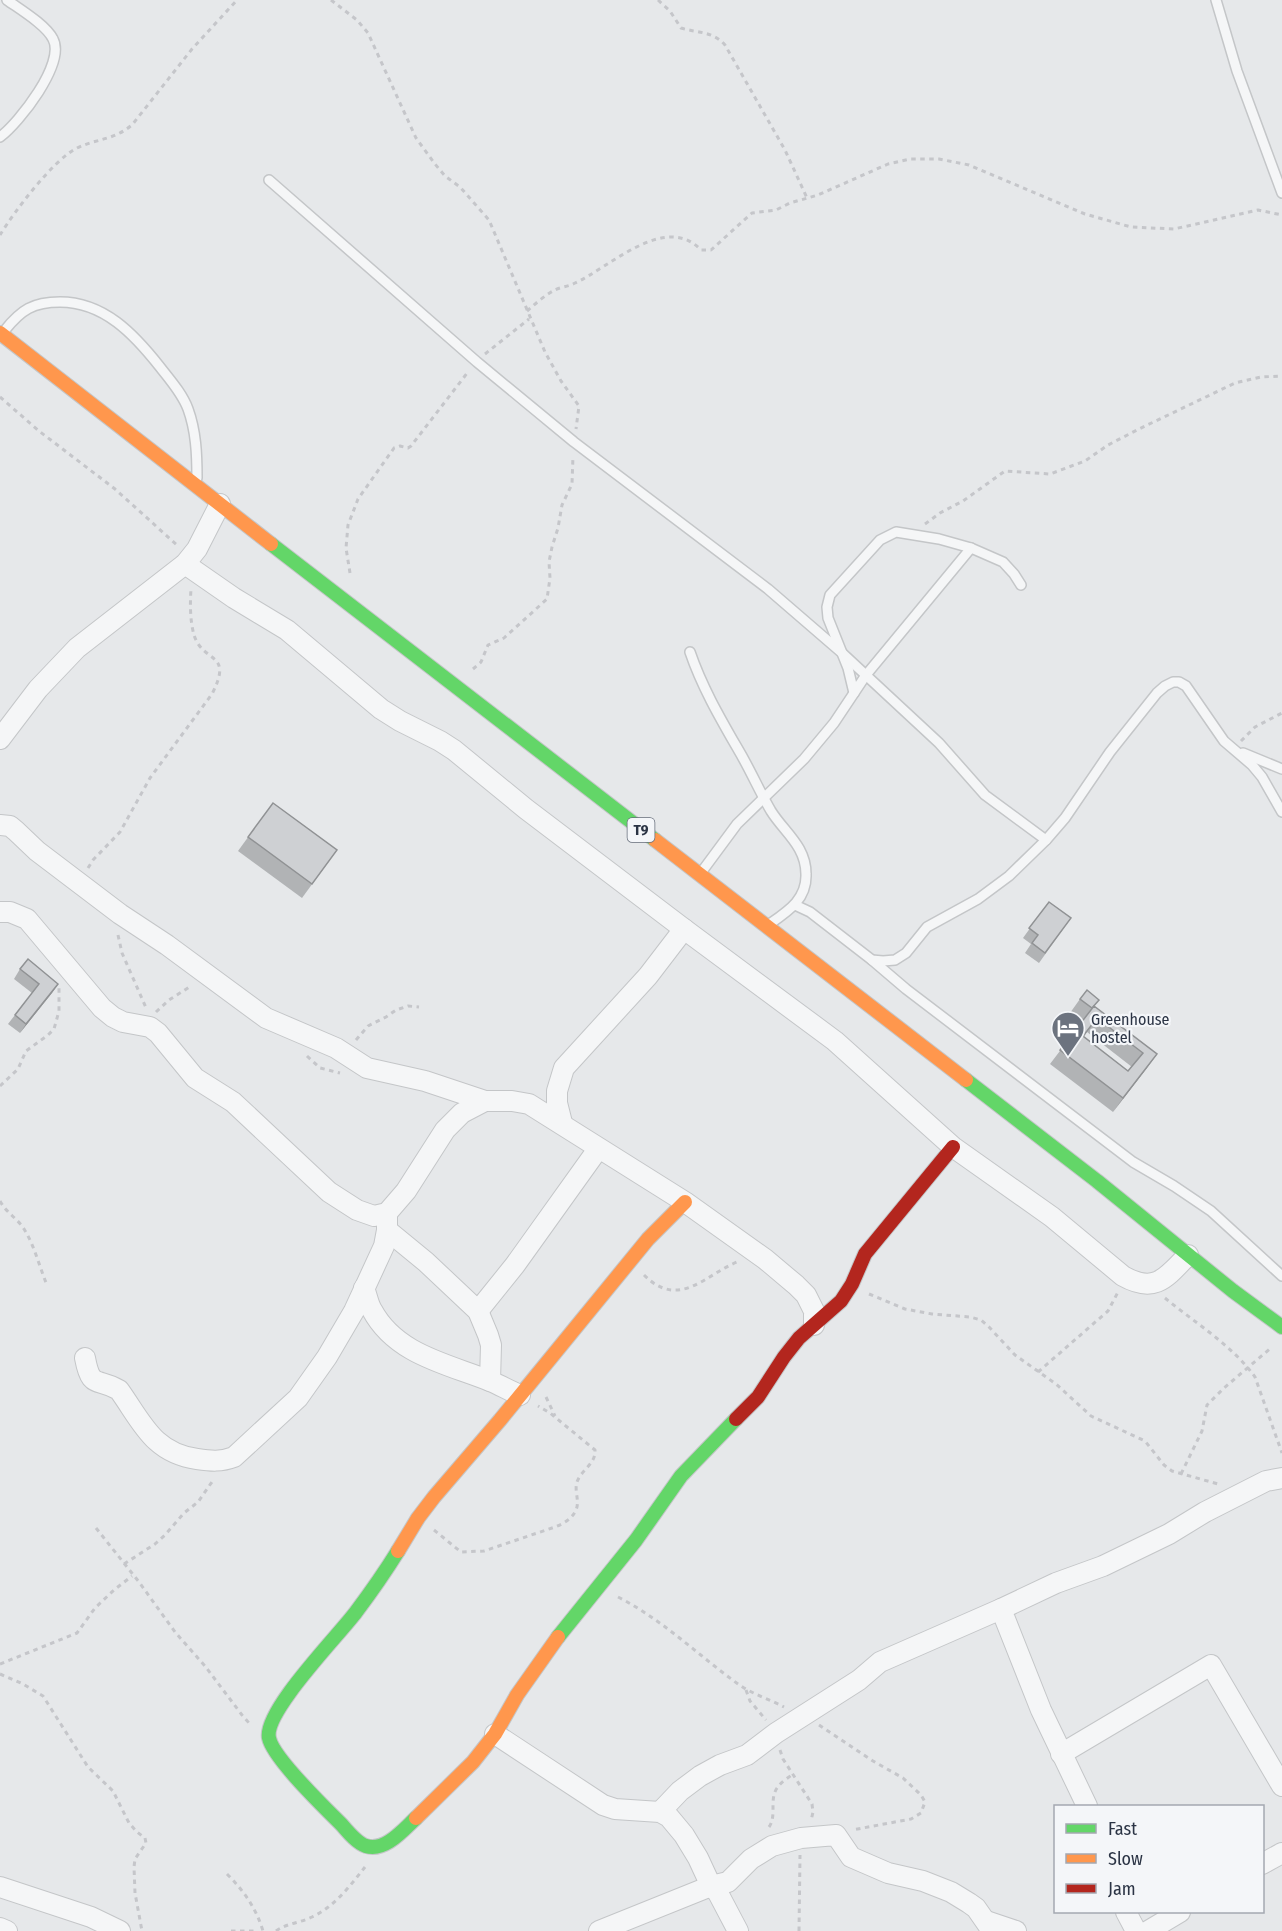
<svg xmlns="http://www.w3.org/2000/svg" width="1282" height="1931" font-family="'Fira Sans Condensed',sans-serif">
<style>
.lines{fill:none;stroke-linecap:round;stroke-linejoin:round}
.lane-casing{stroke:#c4c6c8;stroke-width:12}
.street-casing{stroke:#c4c6c8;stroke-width:22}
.fast-casing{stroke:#c4c6c8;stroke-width:16}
.slow-casing{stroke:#c4c6c8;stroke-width:16}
.jam-casing{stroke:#c4c6c8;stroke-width:16}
.path{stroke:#c5c6ca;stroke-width:3;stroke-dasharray:4.5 4.5;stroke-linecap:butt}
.lane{stroke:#f5f6f7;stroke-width:9}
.street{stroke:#f5f6f7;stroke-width:20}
.fast{stroke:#63d668;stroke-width:14}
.slow{stroke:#ff974d;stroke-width:14}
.jam{stroke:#b3261e;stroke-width:14}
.wall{fill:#b1b3b5;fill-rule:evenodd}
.shaded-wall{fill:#909294}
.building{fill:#ced0d3;stroke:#909294;stroke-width:1.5;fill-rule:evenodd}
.labels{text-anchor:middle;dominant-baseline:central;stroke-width:4.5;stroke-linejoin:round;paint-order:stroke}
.shield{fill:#f4f6f9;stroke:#676e7b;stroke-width:1.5}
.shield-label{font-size:15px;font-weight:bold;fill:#2b3445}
.poi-label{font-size:16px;fill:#2b3445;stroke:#f4f6f9;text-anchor:start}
</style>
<rect width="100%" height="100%" fill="#e6e8ea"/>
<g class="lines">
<defs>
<g id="lane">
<path d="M1216 0 1237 71 1282 193"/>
<path d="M0 137C19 123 66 63 53 39 46 25 21 10 7 0"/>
<path d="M269 180 477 362 574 442 768 589 841 652 939 743 985 795 1046 840"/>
<path d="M5 330C21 310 33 302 60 302 104 302 134 334 160 367 170 380 182 393 188 409 196 431 197 454 197 478"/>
<path d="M690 652C703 690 723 723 743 758 753 776 761 794 771 811 784 832 806 846 806 874 807 898 790 910 771 923"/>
<path d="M854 693 848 668 828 618 827 607 830 595 880 540 896 532 939 539 971 548 1003 562 1014 574 1021 585"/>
<path d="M1243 753 1282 769"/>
<path d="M703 870 737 824 804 759 834 723 866 675 971 548"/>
<path d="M795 905 810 912 872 960 883 961 895 960 906 953 927 927 978 899 1009 876 1046 840 1065 818 1110 752 1157 693 1165 686 1173 682H1179L1186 686 1224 741 1252 765 1262 777 1282 812"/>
<path d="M872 960 906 989 1133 1162 1174 1186 1211 1211 1282 1276"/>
</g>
<g id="street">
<path d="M185 564 234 598 287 630 381 709 400 721 440 741 454 750 526 809 684 929 835 1041 953 1147 1052 1217 1123 1276C1155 1294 1166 1278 1188 1255"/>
<path d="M0 739 38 689 77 648 185 564 197 549 220 504"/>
<path d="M0 825 10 826 16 831 37 851 120 914 167 945 266 1018 336 1048 367 1068 425 1081 485 1101"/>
<path d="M0 912H10L27 919 102 1008 113 1017 123 1022 150 1027 158 1033 195 1078 233 1102 329 1192 357 1210 374 1216 387 1213 406 1191 445 1130 462 1113 485 1101H512L529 1104 685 1202 765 1259 796 1285 806 1295 814 1311V1325"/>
<path d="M562 1123 557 1103V1091L564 1068 648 976 684 929"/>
<path d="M387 1230 426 1262 478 1311 488 1335 491 1345 490 1381"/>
<path d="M364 1288C367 1295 368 1304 372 1310 396 1355 448 1364 490 1381 500 1385 510 1391 520 1395"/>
<path d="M478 1311 515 1265 598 1149"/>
<path d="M85 1358C91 1390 97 1377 119 1390 142 1422 153 1453 197 1459 211 1461 221 1462 234 1457L298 1398 327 1357 354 1311 384 1246 387 1230V1213"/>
<path d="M495 1734 603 1805 615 1809 660 1812 669 1817 684 1835 698 1858 711 1886 718 1893 738 1931"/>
<path d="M1061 1754 1211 1665 1282 1786"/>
<path d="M1087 1806 1041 1710 1001 1609 1056 1583 1103 1566 1169 1534 1205 1512 1266 1481 1282 1478"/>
<path d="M660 1812 680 1791 700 1776 720 1765 747 1755 776 1733 859 1680 880 1662 1001 1609"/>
<path d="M1262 1864 1282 1853"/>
<path d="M0 1887 91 1917 120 1931"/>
<path d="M1126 1912 1136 1931"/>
<path d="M986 1921 1016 1931"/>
<path d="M0 1928 7 1931"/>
<path d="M599 1931 711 1886 728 1882 751 1859 772 1846 801 1838 836 1835 851 1857 888 1873 923 1881 951 1892 969 1903 976 1908 992 1931"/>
<path d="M1148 1931 1180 1912"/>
</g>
<g id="fast">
<path d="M271 544 655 840"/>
<path d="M966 1080 1097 1181 1233 1291 1282 1327"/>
<path d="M398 1551C385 1572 371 1592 356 1612 339 1635 263 1712 269 1738 273 1758 325 1808 342 1825 348 1832 357 1843 366 1846 385 1852 403 1830 416 1818"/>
<path d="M558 1637 636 1540 681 1476 736 1419"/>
</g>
<g id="slow">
<path d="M0 333 271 544"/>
<path d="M655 840 966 1080"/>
<path d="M398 1551 418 1518 434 1497 500 1420 648 1239 685 1202"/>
<path d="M416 1818 473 1762 495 1734 517 1695 558 1637"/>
</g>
<path id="jam" d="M736 1419 758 1397 784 1357 799 1338 841 1301 852 1284 865 1254 953 1147"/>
</defs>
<use href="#lane" class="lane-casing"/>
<use href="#street" class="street-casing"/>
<use href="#fast" class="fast-casing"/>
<use href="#slow" class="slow-casing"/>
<use href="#jam" class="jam-casing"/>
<g class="path">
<path d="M331 0 357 20 368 33 416 138 435 164 445 176 460 187 489 220 545 352 561 381 579 406 576 429"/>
<path d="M658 0 670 11 681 28C697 33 713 31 725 45L785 150 807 198"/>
<path d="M0 235C14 212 53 160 77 148 98 138 112 141 132 125L192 49 237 0"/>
<path d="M527 311C535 304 544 296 553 291 559 287 568 287 575 283 609 268 665 212 701 250H711L752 213 776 210 790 203 818 195 888 164 910 159H939L969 165 1085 214 1131 227 1174 229 1258 210 1282 215"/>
<path d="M485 354 529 319"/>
<path d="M0 397 39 431 115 489 178 546"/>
<path d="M925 524 940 513 963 501 1005 471 1050 474 1085 461 1108 445 1139 429 1235 383 1261 377 1282 376"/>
<path d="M350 573 346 548 348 525 358 499 394 448 400 446 408 448 411 446 468 372"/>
<path d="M473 669 481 662 488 645 504 638 547 599 550 578 549 562 552 547 558 528 562 505 572 484 573 456"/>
<path d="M1241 741 1255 727 1282 713"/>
<path d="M88 868 93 860 120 832 150 778 212 694C234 651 203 664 194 635 190 621 190 603 191 589"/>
<path d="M118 935 122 953 147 1010"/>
<path d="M156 1012 169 1000 191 986"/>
<path d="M356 1040 368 1026 386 1017 396 1010 408 1006 419 1007"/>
<path d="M307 1056 320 1068 340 1073"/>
<path d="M0 1086 18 1069 26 1051 48 1035 54 1029 59 1011V986"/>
<path d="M0 1201C6 1212 15 1217 22 1226 34 1243 39 1266 47 1285"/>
<path d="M644 1275C679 1310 705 1275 737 1262"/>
<path d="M869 1294 905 1309 932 1314 970 1317 981 1320 989 1327 1015 1355 1056 1384 1091 1416 1145 1441 1164 1465 1172 1471 1218 1484"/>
<path d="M1165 1298C1195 1323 1232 1345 1255 1377L1282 1453"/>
<path d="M1038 1372 1108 1311 1118 1292"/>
<path d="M546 1397 555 1416"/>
<path d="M1181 1474 1202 1431 1207 1405 1224 1388 1272 1347"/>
<path d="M96 1528 139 1582 175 1632 205 1666 242 1715 249 1723"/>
<path d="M434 1530 461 1552 484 1551 555 1527C563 1524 572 1519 576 1510 580 1501 574 1491 577 1482 581 1470 596 1464 595 1450L550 1413 538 1406"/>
<path d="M124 1564 155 1544 165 1535 184 1513 198 1502 214 1479"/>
<path d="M618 1597C663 1620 698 1655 738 1684 752 1694 769 1699 784 1707"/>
<path d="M0 1664 77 1633 95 1608 114 1590 132 1576"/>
<path d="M0 1674 23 1684 43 1696 88 1767 113 1791 129 1823 137 1832 145 1838 146 1843 135 1859 134 1867 135 1893 142 1931"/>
<path d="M746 1690 750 1701 766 1720"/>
<path d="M819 1725 873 1761 903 1778 921 1795 925 1802 921 1813 911 1819 852 1830"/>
<path d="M780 1750 783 1759 812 1804 813 1812 811 1821"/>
<path d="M769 1827C777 1816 769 1800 777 1788 781 1782 788 1778 793 1774"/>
<path d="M227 1874C244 1891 256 1908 263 1931"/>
<path d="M231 1931H257"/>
<path d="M276 1931C287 1923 300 1923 312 1917 334 1907 350 1886 365 1867"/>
<path d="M799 1931 800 1855"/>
</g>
<use href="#lane" class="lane"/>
<use href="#street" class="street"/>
<use href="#fast" class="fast"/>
<use href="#slow" class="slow"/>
<use href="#jam" class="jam"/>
</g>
<g class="wall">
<path d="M273 803 337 850 302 898 238 851Z"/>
<path d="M1049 902 1071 918 1039 963 1025 953 1031 944 1023 938Z"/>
<path d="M20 969 58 984 20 1033 8 1024 32 993 14 979Z"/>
<path d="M1080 999 1094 1006 1157 1054 1113 1112 1050 1064 1082 1022 1070 1013ZM1087 1032 1132 1067 1128 1071 1084 1037Z"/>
</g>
<g class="shaded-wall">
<path d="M58 984 52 993 20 1033 26 1024Z"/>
<path d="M1157 1054 1147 1068 1113 1112 1123 1098Z"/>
</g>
<g class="building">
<path d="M273 803 337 850 312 884 248 837Z"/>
<path d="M1049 902 1071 918 1045 953 1032 943 1038 935 1029 928Z"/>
<path d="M28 959 58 984 26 1024 15 1015 39 984 20 969Z"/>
<path d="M1087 990 1099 1000 1092 1008 1080 999Z"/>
<path d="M1094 1006 1157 1054 1123 1098 1060 1050ZM1097 1018 1143 1053 1128 1071 1083 1036Z"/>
</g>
<defs>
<symbol id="hotel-pin" viewBox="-11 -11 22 30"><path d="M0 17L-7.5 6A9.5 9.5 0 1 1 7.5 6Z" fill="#6c737f" stroke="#f4f6f9"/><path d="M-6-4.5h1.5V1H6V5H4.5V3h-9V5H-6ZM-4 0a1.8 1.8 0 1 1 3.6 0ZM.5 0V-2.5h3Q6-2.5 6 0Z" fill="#fff"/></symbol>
</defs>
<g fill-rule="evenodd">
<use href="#hotel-pin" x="1049" y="1009" width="38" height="52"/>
</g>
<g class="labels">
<rect class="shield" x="627.5" y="818" width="27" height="24" rx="4.5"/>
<g class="shield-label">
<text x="641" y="830">T9</text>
</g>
<g class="poi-label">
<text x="1091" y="1019">Greenhouse<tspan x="1091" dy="18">hostel</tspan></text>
</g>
</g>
<rect x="1054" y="1805" width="210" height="108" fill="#f4f6f9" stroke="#a4a8b1" stroke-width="1.5"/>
<rect x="1066" y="1824" width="30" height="9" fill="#63d668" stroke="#a4a8b1" stroke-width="1.5"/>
<text x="1108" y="1835" font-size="18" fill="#2b3445">Fast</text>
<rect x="1066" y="1854" width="30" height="9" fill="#ff974d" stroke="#a4a8b1" stroke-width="1.5"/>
<text x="1108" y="1865" font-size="18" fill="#2b3445">Slow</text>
<rect x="1066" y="1884" width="30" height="9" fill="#b3261e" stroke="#a4a8b1" stroke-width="1.5"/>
<text x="1108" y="1895" font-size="18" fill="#2b3445">Jam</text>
</svg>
